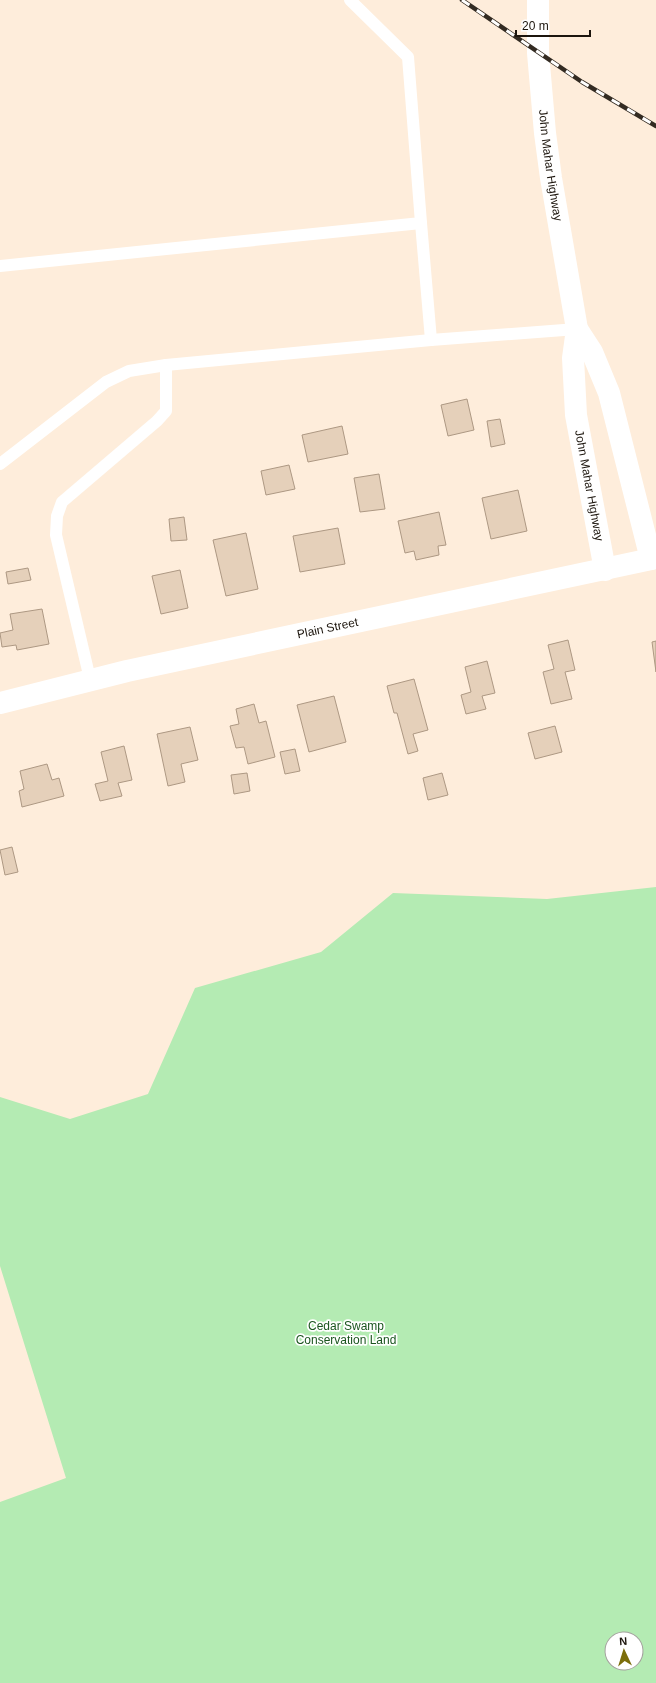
<svg xmlns="http://www.w3.org/2000/svg" width="656" height="1683" font-family="Arial,sans-serif">
<style>
.green{fill:#b4ebb3;fill-rule:evenodd}
.building{fill:#e5d0ba;stroke:#ad9883}
.lines{fill:none;stroke-linecap:round;stroke-linejoin:round}
.service{stroke:#fff;stroke-width:12}
.tertiary{stroke:#fff;stroke-width:22}
.secondary{stroke:#fff;stroke-width:22}
.rail-casing{stroke:#332b22;stroke-width:4.5}
.rail{stroke:#fff;stroke-width:3;stroke-dasharray:9;stroke-linecap:butt}
.labels{text-anchor:middle;dominant-baseline:central;stroke-width:3.5;stroke-linejoin:round;paint-order:stroke}
.street-label{font-size:12px;fill:#1c150d;stroke:#fff}
.park-label{font-size:12px;fill:#1b551f;stroke:#fff}
</style>
<rect width="100%" height="100%" fill="#feeddb"/>
<path class="green" d="M656 887V1683H0V1502L66 1478 0 1266V1097L70 1119 148 1094 195 988 321 952 393 893 547 899ZM612 1639H636V1663H612Z"/>
<g class="building">
<path d="M467 399 474 430 448 436 441 405Z"/>
<path d="M500 419 505 444 491 447 487 421Z"/>
<path d="M342 426 348 454 308 462 302 435Z"/>
<path d="M289 465 295 489 266 495 261 471Z"/>
<path d="M379 474 385 509 360 512 354 478Z"/>
<path d="M518 490 527 531 491 539 482 498Z"/>
<path d="M439 512 446 545 438 546 439 555 416 560 414 551 405 553 398 521Z"/>
<path d="M184 517 187 540 171 541 169 519Z"/>
<path d="M338 528 345 564 300 572 293 536Z"/>
<path d="M246 533 258 589 226 596 213 540Z"/>
<path d="M28 568 31 580 8 584 6 572Z"/>
<path d="M180 570 188 608 161 614 152 576Z"/>
<path d="M42 609 49 644 17 650 16 645 2 647 0 633 13 630 10 614Z"/>
<path d="M568 640 575 670 565 672 572 699 551 704 543 672 554 669 548 645Z"/>
<path d="M656 641V672L652 642Z"/>
<path d="M487 661 495 693 482 696 486 709 466 714 461 695 471 692 465 667Z"/>
<path d="M414 679 428 730 413 734 418 751 408 754 397 713H394L387 686Z"/>
<path d="M334 696 346 742 309 752 297 705Z"/>
<path d="M254 704 259 723 266 721 275 757 248 764 244 747 236 748 230 726 239 724 236 709Z"/>
<path d="M555 726 562 752 535 759 528 733Z"/>
<path d="M190 727 198 760 181 764 185 782 168 786 157 734Z"/>
<path d="M124 746 132 780 118 783 122 796 100 801 95 784 108 781 101 752Z"/>
<path d="M295 749 300 771 285 774 280 752Z"/>
<path d="M47 764 52 780 59 778 64 796 22 807 19 791 24 789 20 771Z"/>
<path d="M247 773 250 791 234 794 231 775Z"/>
<path d="M442 773 448 795 428 800 423 778Z"/>
<path d="M12 847 18 872 5 875 0 850Z"/>
</g>
<g class="lines">
<g class="service">
<path d="M421 223 431 340"/>
<path d="M0 266 421 223 408 57 350 0"/>
<path d="M0 464 106 382 129 371 166 365 431 340 577 329"/>
<path d="M90 679 56 535 57 516 62 502 157 421 166 411V365"/>
</g>
<g class="tertiary">
<path id="s1" d="M538 0V53L545 133 551 178 577 329 573 358 576 415 605 570"/>
<path d="M577 329 592 352 609 393 651 559"/>
</g>
<path class="secondary" id="s2" d="M0 703 127 671 656 558"/>
<defs>
<path id="rail" d="M462 0 582 82 656 126"/>
</defs>
<use href="#rail" class="rail-casing"/>
<use href="#rail" class="rail"/>
</g>
<g class="labels">
<g class="street-label">
<text stroke="none"><textPath href="#s1" startOffset="166">John Mahar Highway</textPath></text>
<text stroke="none"><textPath href="#s1" startOffset="490">John Mahar Highway</textPath></text>
<text stroke="none"><textPath href="#s2" startOffset="336">Plain Street</textPath></text>
</g>
<g class="park-label">
<text x="346" y="1326">Cedar Swamp<tspan x="346" dy="14">Conservation Land</tspan></text>
</g>
</g>
<g transform="translate(624 1651) rotate(356)"><circle r="19" fill="#ffffff" stroke="#a4a19e"/>
<path d="M0-3L7 15L0 10L-7 15Z" fill="#7c6e0c"/>
<text y="-6" font-size="11" font-weight="bold" text-anchor="middle" fill="#1c150d">N</text>
</g>
<path d="M516 30v6h74v-6" fill="none" stroke="#1c150d" stroke-width="2"/>
<text x="522" y="30" font-size="12" fill="#1c150d" stroke="#ffffff" stroke-width="3" paint-order="stroke">20 m</text>
</svg>
